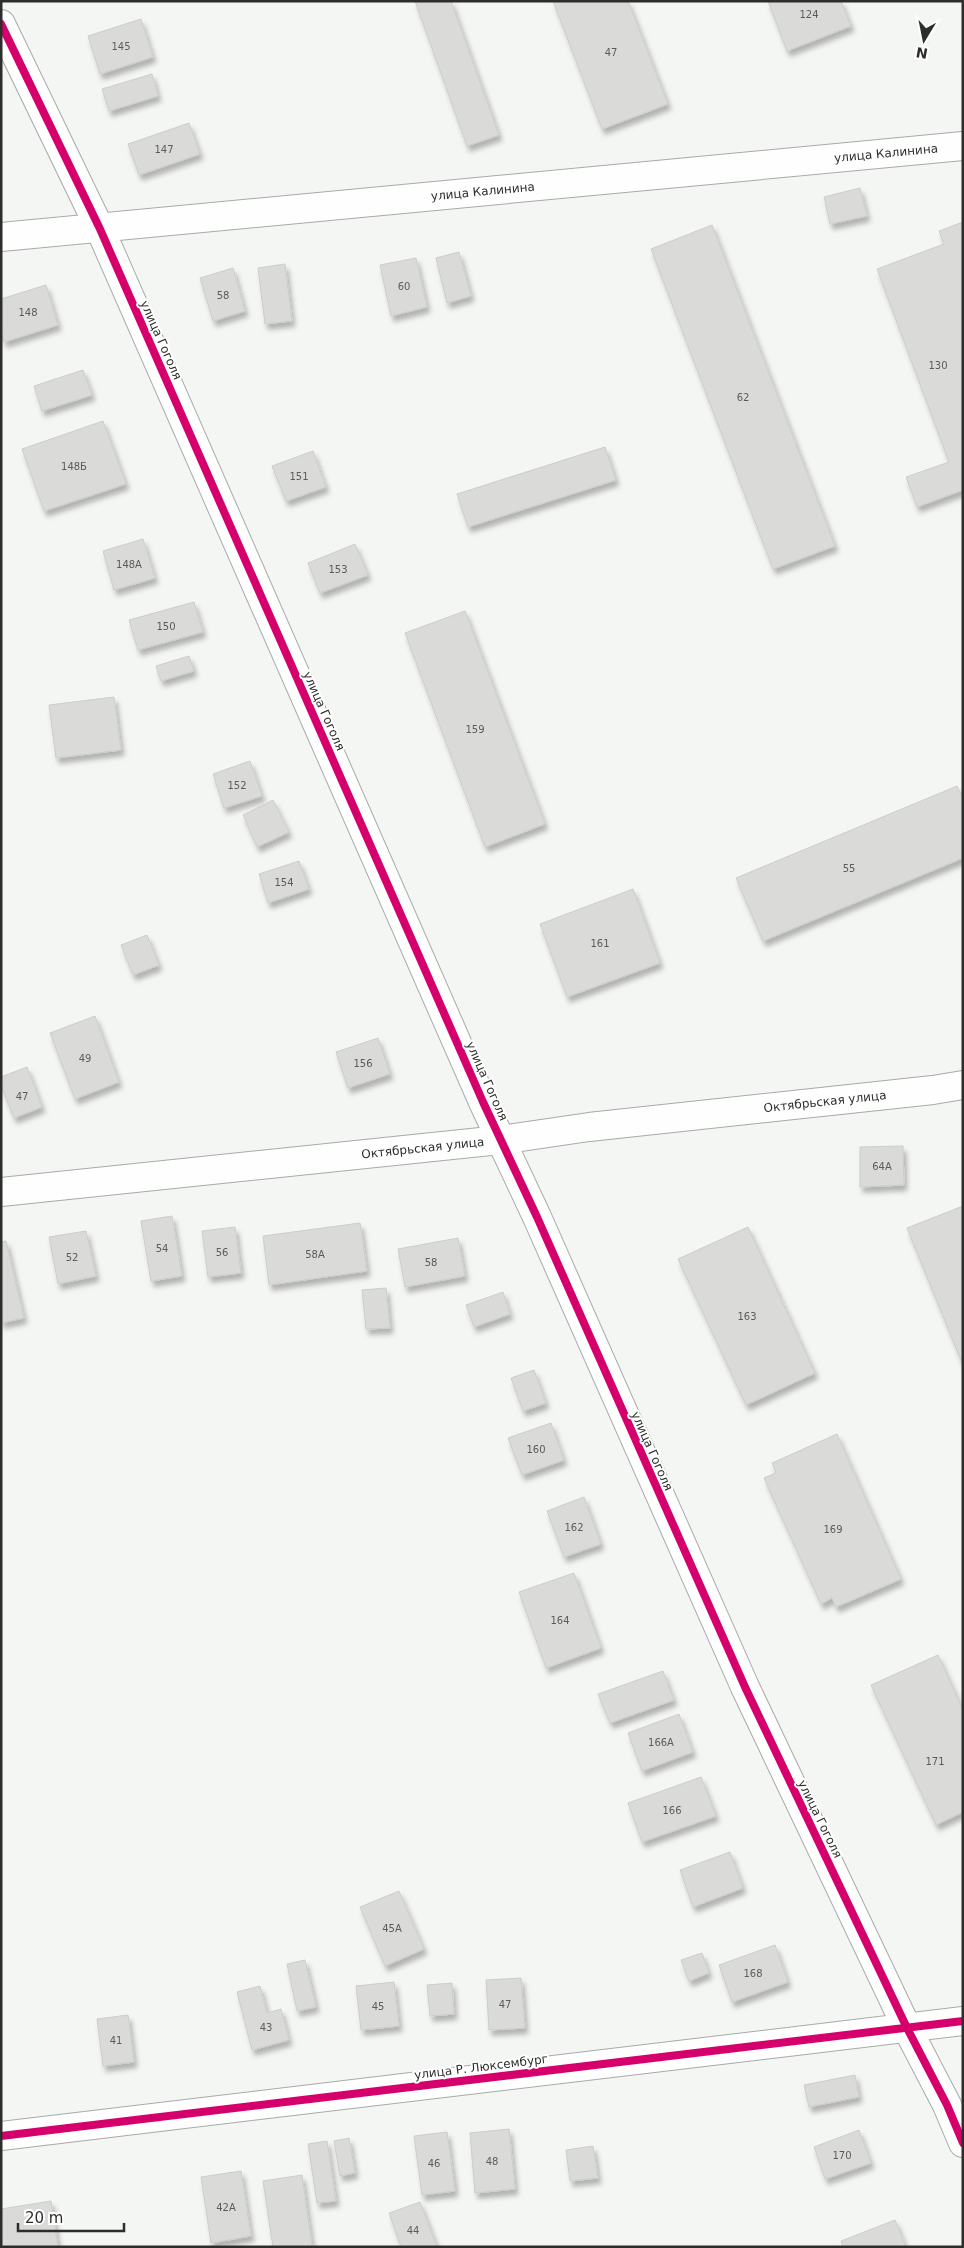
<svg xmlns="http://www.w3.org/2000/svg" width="964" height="2248" font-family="'DejaVu Sans',sans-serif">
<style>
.building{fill:#dadbd9;stroke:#cccdcb;filter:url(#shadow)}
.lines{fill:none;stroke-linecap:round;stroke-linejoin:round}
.minor-casing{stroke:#a8aaa7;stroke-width:30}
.minor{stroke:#fdfefd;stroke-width:28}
.cycleway-casing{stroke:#fff;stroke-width:11}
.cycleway{stroke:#d6006c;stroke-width:8}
.labels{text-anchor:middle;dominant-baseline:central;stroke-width:4;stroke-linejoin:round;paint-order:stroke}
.number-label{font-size:10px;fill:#5b5c5a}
.street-label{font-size:12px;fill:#2d2e2c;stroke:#fff}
</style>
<defs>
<filter id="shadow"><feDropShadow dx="3" dy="5.5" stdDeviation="2.5" flood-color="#0004"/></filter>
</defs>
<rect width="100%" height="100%" fill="#f4f6f3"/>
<g class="building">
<path d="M415 1H451L499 135 467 146Z"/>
<path d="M553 1H628L668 104 602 129Z"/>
<path d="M768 1H841L851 26 787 51Z"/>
<path d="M141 19 153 57 100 74 88 36Z"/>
<path d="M152 74 158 96 109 111 102 89Z"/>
<path d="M189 123 200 154 139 175 128 144Z"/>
<path d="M860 188 867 216 830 224 824 197Z"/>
<path d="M963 222V490L917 507 906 477 949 462 877 269 944 244 939 231Z"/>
<path d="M712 225 835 546 773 569 651 249Z"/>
<path d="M459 252 471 296 447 303 436 258Z"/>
<path d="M416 258 427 307 391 316 380 265Z"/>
<path d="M285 264 292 321 265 324 258 268Z"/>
<path d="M233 268 245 311 213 321 200 278Z"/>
<path d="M46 285 58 325 4 342 1 332V299Z"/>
<path d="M83 370 92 395 42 411 34 386Z"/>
<path d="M103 421 126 484 44 511 22 449Z"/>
<path d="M605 447 616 480 468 527 457 494Z"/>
<path d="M313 451 326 487 286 501 272 466Z"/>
<path d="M143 539 155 578 114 590 103 551Z"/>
<path d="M355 544 368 575 320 593 308 563Z"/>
<path d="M194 602 203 632 138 650 129 620Z"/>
<path d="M465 611 545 824 485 847 405 633Z"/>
<path d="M189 656 194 671 161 681 156 666Z"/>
<path d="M114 697 121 750 56 758 49 705Z"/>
<path d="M250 761 262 796 224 808 213 774Z"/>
<path d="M957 786 963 799V858L763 941 736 878Z"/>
<path d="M273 800 289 832 257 847 243 815Z"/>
<path d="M299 861 309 889 268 903 259 874Z"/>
<path d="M633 889 660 963 567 997 540 924Z"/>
<path d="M147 935 159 965 133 975 121 945Z"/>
<path d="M95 1016 119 1082 75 1099 50 1033Z"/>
<path d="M378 1038 390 1074 348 1088 336 1052Z"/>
<path d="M27 1067 42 1107 14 1118 1 1085V1077Z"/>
<path d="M903 1146 904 1185 860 1187V1147Z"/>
<path d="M963 1206V1365L907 1228Z"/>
<path d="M172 1216 182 1276 151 1281 141 1221Z"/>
<path d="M360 1223 367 1271 269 1285 263 1236Z"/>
<path d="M235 1227 241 1273 208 1277 202 1231Z"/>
<path d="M748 1227 815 1373 746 1405 678 1259Z"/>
<path d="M86 1231 96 1276 58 1284 49 1237Z"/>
<path d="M458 1238 465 1276 405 1287 398 1249Z"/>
<path d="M6 1241 24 1318 1 1323V1242Z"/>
<path d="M386 1288 390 1328 366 1329 362 1290Z"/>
<path d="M503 1292 510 1314 474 1327 466 1305Z"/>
<path d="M534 1370 546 1403 523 1411 511 1378Z"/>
<path d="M551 1423 564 1460 522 1475 508 1438Z"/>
<path d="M837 1434 901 1579 836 1607 832 1598 821 1604 764 1478 776 1473 772 1463Z"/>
<path d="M584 1497 601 1544 564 1557 547 1511Z"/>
<path d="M574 1573 601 1648 546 1668 519 1592Z"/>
<path d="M938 1655 963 1710V1812L936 1825 871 1685Z"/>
<path d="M663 1671 674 1700 610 1723 598 1694Z"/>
<path d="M679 1714 693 1752 642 1771 628 1733Z"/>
<path d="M701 1777 716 1816 642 1842 628 1803Z"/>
<path d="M730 1852 743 1888 693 1907 680 1870Z"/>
<path d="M399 1891 424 1949 385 1966 360 1907Z"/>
<path d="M775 1945 788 1982 732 2002 719 1965Z"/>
<path d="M702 1953 709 1973 689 1981 681 1960Z"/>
<path d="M305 1960 316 2007 297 2011 287 1964Z"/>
<path d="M521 1978 525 2028 489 2030 486 1980Z"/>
<path d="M394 1982 399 2026 361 2030 356 1986Z"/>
<path d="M452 1983 454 2014 430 2016 427 1985Z"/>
<path d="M260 1986 267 2013 281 2009 289 2040 252 2050 237 1992Z"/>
<path d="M128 2015 134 2062 103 2066 97 2019Z"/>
<path d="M855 2075 859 2097 809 2107 804 2085Z"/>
<path d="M509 2129 515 2189 475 2193 470 2133Z"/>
<path d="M859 2130 871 2163 825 2179 814 2147Z"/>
<path d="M447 2132 455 2191 422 2195 414 2136Z"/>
<path d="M349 2138 355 2173 340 2176 334 2141Z"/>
<path d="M327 2141 336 2201 317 2203 308 2144Z"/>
<path d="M593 2146 598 2178 570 2181 566 2150Z"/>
<path d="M241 2171 251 2236 211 2243 201 2177Z"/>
<path d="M302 2175 312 2247H273L263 2181Z"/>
<path d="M51 2201 58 2247H1V2209Z"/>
<path d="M420 2202 437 2247H401L389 2213Z"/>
<path d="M895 2220 906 2247H843L841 2241Z"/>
</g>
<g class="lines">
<defs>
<g id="minor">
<path d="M1 24 100 229 483 1102 537 1217 745 1687 907 2028 947 2105 963 2143"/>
<path id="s1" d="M1 237 963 146"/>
<path id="s2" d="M1 1192 500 1140 589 1127 933 1090 963 1085"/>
<path d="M1 2136 963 2021"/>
</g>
</defs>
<use href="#minor" class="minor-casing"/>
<use href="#minor" class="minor"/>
<defs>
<g id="cycleway">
<path d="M1 24 100 229 483 1102 537 1217 745 1687 907 2028 947 2105 963 2143"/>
<path d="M1 2136 963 2021"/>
</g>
</defs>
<use href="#cycleway" class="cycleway-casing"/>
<use href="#cycleway" class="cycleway"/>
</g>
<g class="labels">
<g class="number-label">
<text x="809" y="14">124</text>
<text x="121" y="46">145</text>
<text x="611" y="52">47</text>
<text x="164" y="149">147</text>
<text x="404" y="286">60</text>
<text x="223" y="295">58</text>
<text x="28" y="312">148</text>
<text x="938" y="365">130</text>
<text x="743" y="397">62</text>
<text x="74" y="466">148Б</text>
<text x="299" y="476">151</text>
<text x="129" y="564">148А</text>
<text x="338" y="569">153</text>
<text x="166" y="626">150</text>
<text x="475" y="729">159</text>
<text x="237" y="785">152</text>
<text x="849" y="868">55</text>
<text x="284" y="882">154</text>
<text x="600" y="943">161</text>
<text x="85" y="1058">49</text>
<text x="363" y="1063">156</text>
<text x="22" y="1096">47</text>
<text x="882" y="1166">64А</text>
<text x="162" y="1248">54</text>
<text x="222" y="1252">56</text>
<text x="315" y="1254">58А</text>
<text x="72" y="1257">52</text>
<text x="431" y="1262">58</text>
<text x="747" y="1316">163</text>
<text x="536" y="1449">160</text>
<text x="574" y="1527">162</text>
<text x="833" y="1529">169</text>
<text x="560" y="1620">164</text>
<text x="661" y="1742">166А</text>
<text x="935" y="1761">171</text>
<text x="672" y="1810">166</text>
<text x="392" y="1928">45А</text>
<text x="753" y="1973">168</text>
<text x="505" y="2004">47</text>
<text x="378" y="2006">45</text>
<text x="266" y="2027">43</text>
<text x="116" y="2040">41</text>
<text x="842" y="2155">170</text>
<text x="492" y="2161">48</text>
<text x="434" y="2163">46</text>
<text x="226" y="2207">42А</text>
<text x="413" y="2230">44</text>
</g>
<g class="street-label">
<text stroke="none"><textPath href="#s1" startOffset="889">улица Калинина</textPath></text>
<text stroke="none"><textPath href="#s1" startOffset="484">улица Калинина</textPath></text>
<text transform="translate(161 340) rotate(66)">улица Гоголя</text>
<text transform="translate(324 711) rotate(66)">улица Гоголя</text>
<text transform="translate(487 1081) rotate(66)">улица Гоголя</text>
<text stroke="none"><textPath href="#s2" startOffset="829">Октябрьская улица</textPath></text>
<text stroke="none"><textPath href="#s2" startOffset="424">Октябрьская улица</textPath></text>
<text transform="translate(652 1451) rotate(66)">улица Гоголя</text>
<text transform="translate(820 1819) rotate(64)">улица Гоголя</text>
<text transform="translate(481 2067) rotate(-7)">улица Р. Люксембург</text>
</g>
</g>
<rect width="964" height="2248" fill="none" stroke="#2d2e2c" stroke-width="5"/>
<g transform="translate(924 40) rotate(190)" stroke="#ffffff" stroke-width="4" paint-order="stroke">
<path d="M0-4L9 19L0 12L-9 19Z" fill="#2d2e2c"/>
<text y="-8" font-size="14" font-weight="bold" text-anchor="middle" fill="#2d2e2c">N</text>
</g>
<path d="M18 2223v8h106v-8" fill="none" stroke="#2d2e2c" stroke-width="2.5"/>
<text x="25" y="2223" font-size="15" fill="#2d2e2c" stroke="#ffffff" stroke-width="4" paint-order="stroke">20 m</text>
</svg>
